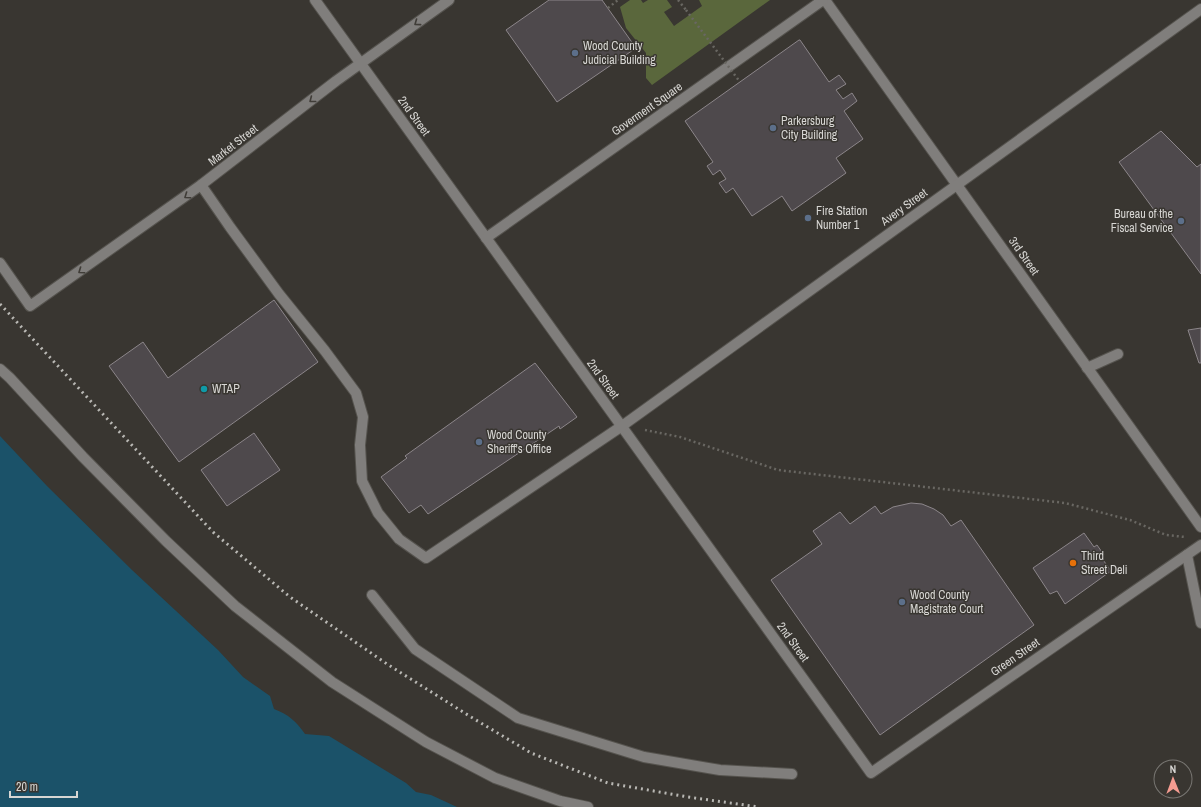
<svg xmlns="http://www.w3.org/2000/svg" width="1201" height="807" font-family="'Archivo Narrow',sans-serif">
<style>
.green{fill:#5a673c}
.water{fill:#1b5269}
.building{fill:#4e494c;stroke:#8c868a}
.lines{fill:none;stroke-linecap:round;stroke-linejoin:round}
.minor-casing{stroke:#55534e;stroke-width:12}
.path{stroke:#696762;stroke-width:2.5;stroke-dasharray:2 3;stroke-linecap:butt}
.minor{stroke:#807e7c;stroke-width:10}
.rail{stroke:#b9b8b4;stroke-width:3;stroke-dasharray:2 4;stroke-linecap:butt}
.path-bridge{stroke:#696762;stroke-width:2.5;stroke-dasharray:2 3;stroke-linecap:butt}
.oneway{stroke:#403d38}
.service-dot{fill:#5c6f8a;stroke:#393631;stroke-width:1.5}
.culture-dot{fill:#0f9aa8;stroke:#393631;stroke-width:1.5}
.food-dot{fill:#e8710a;stroke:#393631;stroke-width:1.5}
.labels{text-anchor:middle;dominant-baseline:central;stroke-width:3;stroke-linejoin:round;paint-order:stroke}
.poi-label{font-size:12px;fill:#d7d6d3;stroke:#393631;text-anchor:start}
.street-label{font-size:12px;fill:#d7d6d3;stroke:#393631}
</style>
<rect width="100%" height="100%" fill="#393631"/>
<path class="green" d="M630 0H641L643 3 648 0H667L672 7 664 12 674 26 702 6 699 0H770L652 85 646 78V53L626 28 620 7Z"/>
<path class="water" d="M0 436 47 486 132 570 218 650 243 677 270 696 274 709C289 715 296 721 305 734L329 736 406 783 416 792 431 795 457 807H0Z"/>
<g class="building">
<path d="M549 0H602L636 48 557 102 506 30Z"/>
<path d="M799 40H800L829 82 839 75 846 84 836 90 843 99 852 93 857 101 844 111 863 139 836 158 846 173 792 211 782 196 752 216 733 188 726 193 719 183 726 179 720 170 713 175 707 166 713 162 685 121Z"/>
<path d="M1161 131 1197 167 1201 164V274L1119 162Z"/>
<path d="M274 300 318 362 179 462 109 366 143 342 168 378Z"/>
<path d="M1201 328V363H1199L1188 330Z"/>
<path d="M535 363 577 417 560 429 559 426 428 514 421 505 409 513 381 477 407 458 405 456Z"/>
<path d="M254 433 280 470 227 506 201 470Z"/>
<path d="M911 503 922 504 934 509 943 515 951 526 961 520 1034 625 880 735 771 580 822 544 813 531 840 512 850 524 875 506 881 514 893 507Z"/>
<path d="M1084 533 1094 547 1097 545 1104 555 1101 557 1111 571 1065 604 1057 591 1050 594 1033 568Z"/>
</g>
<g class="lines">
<defs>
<g id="minor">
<path d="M315 0 871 773 1201 545"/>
<path d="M825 0 1201 527"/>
<path d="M201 185 230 227 279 294 325 351 356 393 363 417 360 445 362 481 378 513 399 539 426 558 622 426 1201 9"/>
<path d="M486 238 823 0"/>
<path d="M0 263 30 306 201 185 336 81 449 0"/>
<path d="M1087 368 1118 354"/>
<path d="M0 369 10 378 83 457 166 541 235 606 332 682 426 742 495 778 560 801 588 807"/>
<path d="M1187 555 1201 623"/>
<path d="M372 595 415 649 518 718 644 757 720 770 792 774"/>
</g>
</defs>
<use href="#minor" class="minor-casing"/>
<g class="path">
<path d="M678 0 686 10"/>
<path d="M608 8 618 0"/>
<path d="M645 430 680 437 778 470 1065 503 1130 520 1166 535 1185 537"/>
</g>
<use href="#minor" class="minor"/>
<path class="rail" d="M0 304 213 532 290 597 387 664 471 717 531 753 608 783 688 797 759 807"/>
<path class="path-bridge" d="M686 10 740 82"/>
</g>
<defs><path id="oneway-chevron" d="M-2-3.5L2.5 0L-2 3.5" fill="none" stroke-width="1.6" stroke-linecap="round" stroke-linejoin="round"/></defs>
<g class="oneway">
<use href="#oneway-chevron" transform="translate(417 23) rotate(144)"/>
<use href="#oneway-chevron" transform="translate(312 100) rotate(142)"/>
<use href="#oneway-chevron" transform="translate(187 196) rotate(145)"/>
<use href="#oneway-chevron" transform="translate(81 271) rotate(145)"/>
</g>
<g class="service-dot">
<circle cx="575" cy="53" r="4"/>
<circle cx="773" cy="128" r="4"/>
<circle cx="808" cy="218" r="4"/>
<circle cx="1181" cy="221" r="4"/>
<circle cx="479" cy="442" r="4"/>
<circle cx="902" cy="602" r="4"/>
</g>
<circle class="culture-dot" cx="204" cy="389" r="4"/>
<circle class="food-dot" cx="1073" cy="563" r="4"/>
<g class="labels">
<g class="poi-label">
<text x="583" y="46">Wood County<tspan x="583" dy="14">Judicial Building</tspan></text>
<text x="781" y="121">Parkersburg<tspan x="781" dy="14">City Building</tspan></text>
<text x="816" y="211">Fire Station<tspan x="816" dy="14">Number 1</tspan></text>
<text x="1173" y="214" text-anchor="end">Bureau of the<tspan x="1173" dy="14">Fiscal Service</tspan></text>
<text x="212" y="389">WTAP</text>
<text x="487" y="435">Wood County<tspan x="487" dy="14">Sheriff's Office</tspan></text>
<text x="1081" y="556">Third<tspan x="1081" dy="14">Street Deli</tspan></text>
<text x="910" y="595">Wood County<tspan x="910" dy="14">Magistrate Court</tspan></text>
</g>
<g class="street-label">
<text transform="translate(647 109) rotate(-35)">Goverment Square</text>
<text transform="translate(414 116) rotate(54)">2nd Street</text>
<text transform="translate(233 145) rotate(-38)">Market Street</text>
<text transform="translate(904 207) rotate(-36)">Avery Street</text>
<text transform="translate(1024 256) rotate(55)">3rd Street</text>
<text transform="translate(603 379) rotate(54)">2nd Street</text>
<text transform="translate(793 642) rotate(54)">2nd Street</text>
<text transform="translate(1015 657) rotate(-35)">Green Street</text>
</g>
</g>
<g transform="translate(1173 779) rotate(359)"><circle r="19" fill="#393631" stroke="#787672"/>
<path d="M0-3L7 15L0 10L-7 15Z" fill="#f59c91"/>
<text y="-6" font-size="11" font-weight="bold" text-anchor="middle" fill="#d7d6d3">N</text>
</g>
<path d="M10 791v6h67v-6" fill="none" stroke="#d7d6d3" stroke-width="2"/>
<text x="16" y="791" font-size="12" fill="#d7d6d3" stroke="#393631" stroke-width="3" paint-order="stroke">20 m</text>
</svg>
